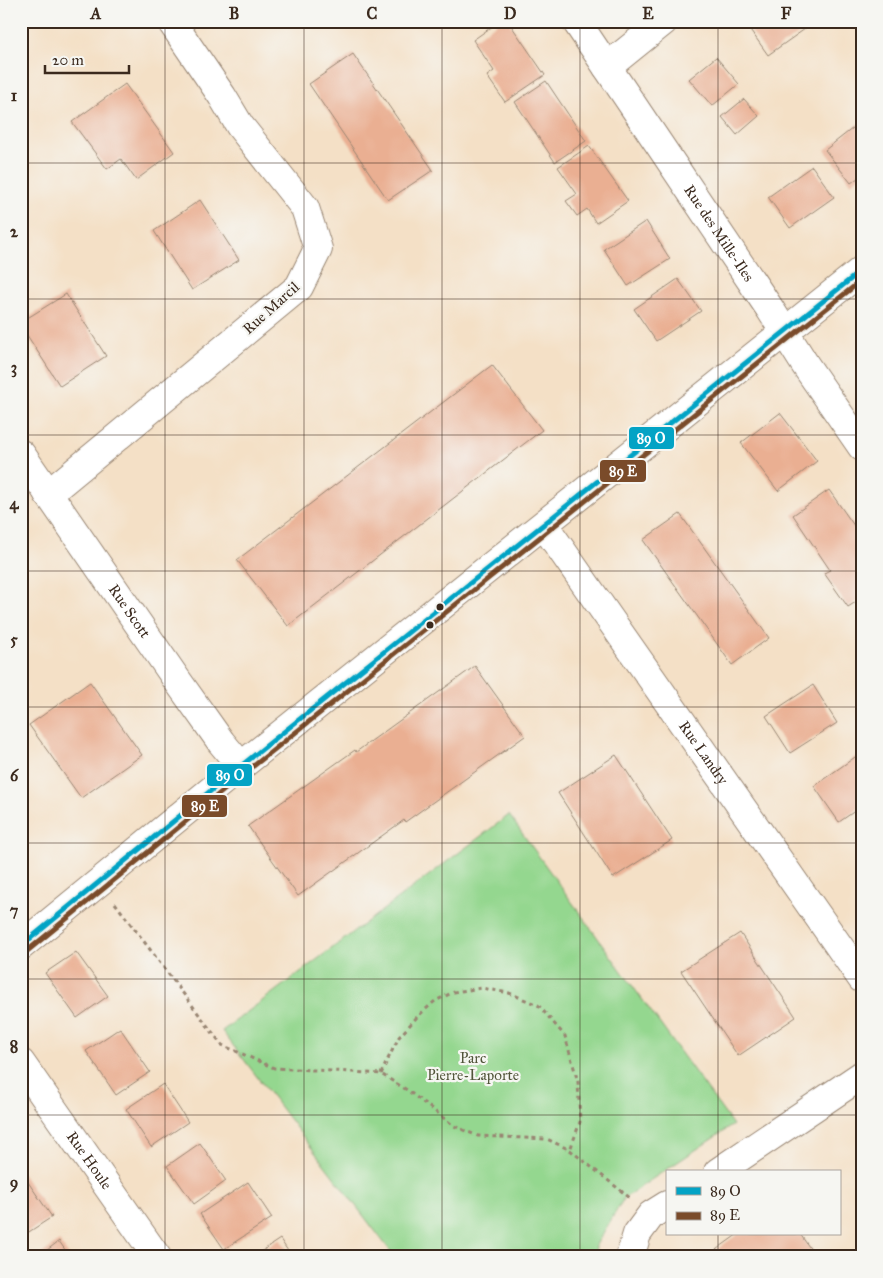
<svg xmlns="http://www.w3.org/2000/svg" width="883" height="1278" font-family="'IM FELL Great Primer',serif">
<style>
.green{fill:#94d78f;stroke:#688056}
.building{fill:#eaaf92}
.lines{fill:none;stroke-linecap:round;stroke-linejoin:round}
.minor-casing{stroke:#988572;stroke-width:30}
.path{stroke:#988572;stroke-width:3;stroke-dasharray:4 4;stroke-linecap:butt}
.minor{stroke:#fff;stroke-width:28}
.bus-1-casing{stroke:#f6f6f2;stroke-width:9}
.bus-2-casing{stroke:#f6f6f2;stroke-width:9}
.bus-1{stroke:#03a3c5;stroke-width:5}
.bus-2{stroke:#7a4b2a;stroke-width:5}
.grid{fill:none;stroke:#3b2a1e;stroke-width:1;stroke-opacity:0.55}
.bus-dot{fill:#3b2a1e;stroke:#f6f6f2;stroke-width:2}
.labels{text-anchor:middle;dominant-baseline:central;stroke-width:4.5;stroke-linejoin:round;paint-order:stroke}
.street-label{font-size:15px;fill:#3b2a1e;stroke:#f6f6f2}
.park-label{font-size:15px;fill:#51553a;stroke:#f6f6f2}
.line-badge{stroke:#f6f6f2;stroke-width:2}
.badge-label{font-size:14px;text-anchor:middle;font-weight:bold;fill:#fff}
.neatline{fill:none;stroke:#3b2a1e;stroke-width:2}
.grid-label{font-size:16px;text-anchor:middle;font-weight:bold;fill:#3b2a1e}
</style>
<rect width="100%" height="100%" fill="#f6f6f2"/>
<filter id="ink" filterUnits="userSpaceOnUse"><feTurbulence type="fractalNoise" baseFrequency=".02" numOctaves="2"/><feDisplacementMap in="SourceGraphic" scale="10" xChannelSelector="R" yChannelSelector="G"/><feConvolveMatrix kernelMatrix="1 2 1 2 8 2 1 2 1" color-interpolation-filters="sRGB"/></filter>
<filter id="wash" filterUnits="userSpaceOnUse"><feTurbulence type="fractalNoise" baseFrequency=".0096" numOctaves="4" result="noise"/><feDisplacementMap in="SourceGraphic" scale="20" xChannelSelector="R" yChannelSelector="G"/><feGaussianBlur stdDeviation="1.12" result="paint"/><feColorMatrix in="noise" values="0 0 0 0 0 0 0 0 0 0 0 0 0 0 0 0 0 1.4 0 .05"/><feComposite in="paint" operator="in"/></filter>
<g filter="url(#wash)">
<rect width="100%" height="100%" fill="#f4e0c6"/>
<path class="green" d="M509 815 733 1125 624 1198 596 1245 595 1257H395L222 1031Z"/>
<g id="blocks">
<g class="building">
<path d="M500 21H508L545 75 505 102 487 76 494 71 473 40Z"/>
<path d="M749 21H810L812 24 768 55 746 24Z"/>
<path d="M353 54 433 170 388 200 309 84Z"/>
<path d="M716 57 739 84 712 106 689 79Z"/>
<path d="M546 81 586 141 555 162 515 102Z"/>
<path d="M125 84 174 152 136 180 121 159 107 169 72 122Z"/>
<path d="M744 99 759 116 737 135 722 117Z"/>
<path d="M862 121V175L851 183 825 150Z"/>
<path d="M589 146 628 201 596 223 587 209 577 216 566 201 577 194 558 167Z"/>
<path d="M812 166 834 197 790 228 768 197Z"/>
<path d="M200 200 239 260 192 290 154 231Z"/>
<path d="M646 221 670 259 628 286 604 249Z"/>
<path d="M678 279 701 311 656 341 634 309Z"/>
<path d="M66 294 106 356 60 386 21 326V322Z"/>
<path d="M492 365 542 430 288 626 237 560Z"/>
<path d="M780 413 817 461 778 491 741 443Z"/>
<path d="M829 490 862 537V598L848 607 824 573 830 570 793 515Z"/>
<path d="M680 514 769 638 732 665 643 540Z"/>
<path d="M475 666 525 736 405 822 404 820 298 896 248 826 355 750 356 752Z"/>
<path d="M90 682 142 755 81 798 29 725Z"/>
<path d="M813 685 837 723 790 753 766 716Z"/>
<path d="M616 755 672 840 613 878 558 793Z"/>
<path d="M858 755 862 760V806L839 822 814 786Z"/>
<path d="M740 933 796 1017 738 1056 681 971Z"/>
<path d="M76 952 108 996 77 1018 45 973Z"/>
<path d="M120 1028 150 1072 116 1095 86 1051Z"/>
<path d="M163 1084 188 1122 151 1147 126 1109Z"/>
<path d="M200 1143 226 1181 194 1204 167 1166Z"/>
<path d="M21 1172 52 1217 21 1237Z"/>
<path d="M248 1182 272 1218 224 1249 200 1214Z"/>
<path d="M738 1234H800L816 1257H706Z"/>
<path d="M280 1239 292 1257H253Z"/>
<path d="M59 1241 70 1257H38Z"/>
</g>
</g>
</g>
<g filter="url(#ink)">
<use href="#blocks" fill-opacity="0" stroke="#988572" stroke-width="1"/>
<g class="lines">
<defs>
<g id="minor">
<path id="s1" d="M576 21 770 309 806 366 862 447"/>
<path d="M607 67 664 21"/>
<path id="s2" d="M21 454 177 680 221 742 241 766"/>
<path d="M48 494 299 287 318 249 305 208 240 126 222 96 171 21"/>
<path id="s3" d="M544 525 862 979"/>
<path d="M21 946 241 766 862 270"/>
<path id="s4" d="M21 1063 157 1257"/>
<path d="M718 1172 862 1075"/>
<path d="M630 1257 637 1234 651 1215 667 1205"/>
</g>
</defs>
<use href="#minor" class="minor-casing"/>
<g class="path">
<path d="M115 903 222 1045 274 1068 352 1072 381 1074 407 1090 454 1126 478 1136 547 1139 570 1150 630 1198"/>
<path d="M381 1074 388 1059 399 1037 417 1017 435 1001 454 992 482 988 509 993 538 1005 565 1036 578 1082 580 1122 570 1150"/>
</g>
<use href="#minor" class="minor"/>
<defs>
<path id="bus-1" d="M21 946 241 766 862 270"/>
<path id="bus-2" d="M26 952 246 772 862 280"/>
</defs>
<use href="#bus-1" class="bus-1-casing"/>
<use href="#bus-2" class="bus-2-casing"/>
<use href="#bus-1" class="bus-1"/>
<use href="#bus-2" class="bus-2"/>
</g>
</g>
<path class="grid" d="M165 21V1257M304 21V1257M442 21V1257M580 21V1257M718 21V1172M21 163H862M21 299H862M21 435H862M21 571H862M21 707H862M21 843H862M21 979H862M21 1115H862M718 1234V1257"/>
<g class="bus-dot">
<circle cx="440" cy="607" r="4.5"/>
<circle cx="430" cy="625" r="4.5"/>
</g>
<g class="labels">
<g class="street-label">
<text stroke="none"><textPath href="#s1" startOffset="256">Rue des Mille-Iles</textPath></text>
<text transform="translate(271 308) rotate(-42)">Rue Marcil</text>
<text stroke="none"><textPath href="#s2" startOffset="191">Rue Scott</textPath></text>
<text stroke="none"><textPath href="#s3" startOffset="278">Rue Landry</textPath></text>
<text stroke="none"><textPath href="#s4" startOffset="119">Rue Houle</textPath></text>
</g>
<g class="park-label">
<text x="473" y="1058">Parc<tspan x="473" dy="17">Pierre-Laporte</tspan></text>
</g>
</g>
<g class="line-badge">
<rect x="628" y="426" width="47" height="24" rx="5" fill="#03a3c5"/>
<rect x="599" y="459" width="48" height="24" rx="5" fill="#7a4b2a"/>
<rect x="206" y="763" width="47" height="24" rx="5" fill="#03a3c5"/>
<rect x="181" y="794" width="47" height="24" rx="5" fill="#7a4b2a"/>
</g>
<g class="badge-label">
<text x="651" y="443">89 O</text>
<text x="623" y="476">89 E</text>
<text x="230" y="780">89 O</text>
<text x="205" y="811">89 E</text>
</g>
<rect width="883" height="1278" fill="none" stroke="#f6f6f2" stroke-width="55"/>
<rect x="666" y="1170" width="175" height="65" fill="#f6f6f2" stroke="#aba49d"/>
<rect x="676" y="1187" width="25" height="8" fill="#03a3c5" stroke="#aba49d"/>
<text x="710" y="1196" font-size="15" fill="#3b2a1e">89 O</text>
<rect x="676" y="1212" width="25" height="8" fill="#7a4b2a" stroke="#aba49d"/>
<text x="710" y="1220" font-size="15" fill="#3b2a1e">89 E</text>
<path d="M45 65v8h84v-8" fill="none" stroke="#3b2a1e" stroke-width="2.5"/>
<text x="52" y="65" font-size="15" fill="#3b2a1e" stroke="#f6f6f2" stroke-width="4" paint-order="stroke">20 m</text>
<rect x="28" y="28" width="828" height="1222" class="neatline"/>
<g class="grid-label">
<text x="96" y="19">A</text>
<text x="234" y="19">B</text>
<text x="372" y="19">C</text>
<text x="510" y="19">D</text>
<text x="648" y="19">E</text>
<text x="786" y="19">F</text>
<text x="14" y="101">1</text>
<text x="14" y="237">2</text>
<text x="14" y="373">3</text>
<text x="14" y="509">4</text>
<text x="14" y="645">5</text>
<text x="14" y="781">6</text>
<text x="14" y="916">7</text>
<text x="14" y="1052">8</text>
<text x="14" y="1188">9</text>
</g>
</svg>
